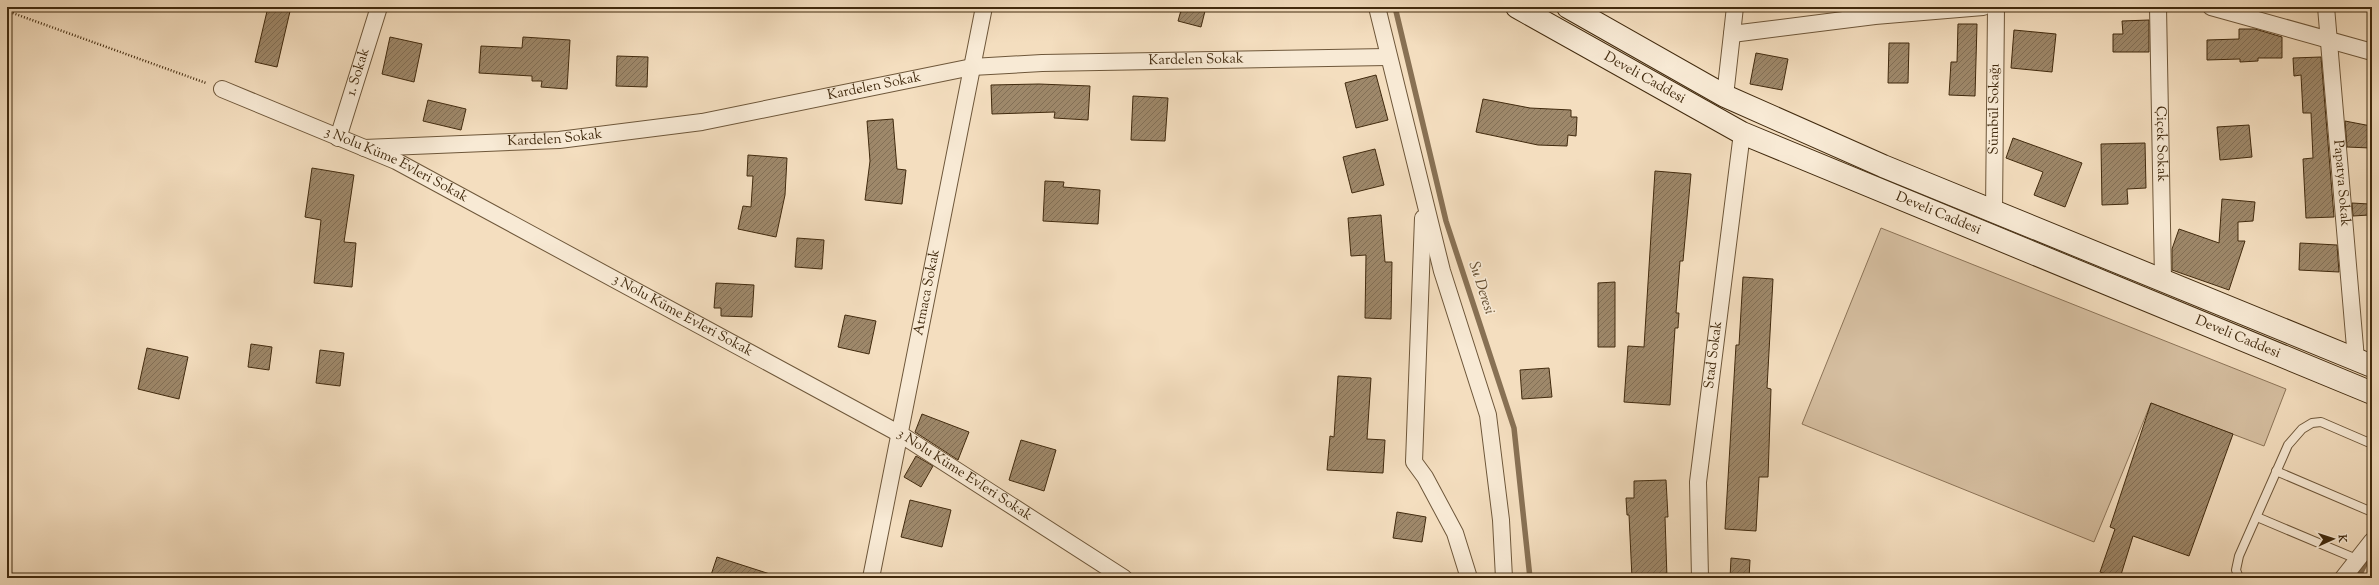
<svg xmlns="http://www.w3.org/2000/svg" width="2379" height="585" font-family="'Sorts Mill Goudy',serif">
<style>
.green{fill:#d6bfa1;stroke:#8c7458}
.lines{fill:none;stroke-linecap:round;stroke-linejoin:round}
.stream{stroke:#887154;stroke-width:5.5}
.building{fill:url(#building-hatch);stroke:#412a0e}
.lane-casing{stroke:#6e573a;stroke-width:10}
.street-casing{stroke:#6e573a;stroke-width:18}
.secondary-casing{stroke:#412a0e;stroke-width:24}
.path{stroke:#412a0e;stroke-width:2.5;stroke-dasharray:1 2;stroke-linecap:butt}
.lane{stroke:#f8ead5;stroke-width:8}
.street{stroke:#f8ead5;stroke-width:16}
.secondary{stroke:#f8ead5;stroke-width:22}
.labels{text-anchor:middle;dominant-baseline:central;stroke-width:3.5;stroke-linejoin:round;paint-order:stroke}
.street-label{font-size:14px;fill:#412a0e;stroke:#f8ead5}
.water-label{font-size:15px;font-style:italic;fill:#644e31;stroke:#f8ead5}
</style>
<defs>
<pattern id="building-hatch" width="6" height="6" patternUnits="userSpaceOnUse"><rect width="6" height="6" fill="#9e886a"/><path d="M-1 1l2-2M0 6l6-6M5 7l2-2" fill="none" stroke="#826f56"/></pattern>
</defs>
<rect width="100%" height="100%" fill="#f4debf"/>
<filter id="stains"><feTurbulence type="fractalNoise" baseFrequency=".005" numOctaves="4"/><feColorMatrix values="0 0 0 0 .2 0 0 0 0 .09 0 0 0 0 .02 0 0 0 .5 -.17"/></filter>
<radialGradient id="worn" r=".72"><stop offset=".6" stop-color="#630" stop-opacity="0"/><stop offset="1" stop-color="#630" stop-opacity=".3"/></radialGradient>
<path class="green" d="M1881 228 2286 389 2264 446 2151 403 2094 542 1802 424Z"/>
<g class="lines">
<g class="stream">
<path d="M1395 7 1446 221 1514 428 1530 578"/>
<path d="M2358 578 2370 554"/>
</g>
</g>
<g class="building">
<path d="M268 7H291L277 67 255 62Z"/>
<path d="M1182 7H1206L1201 27 1178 21Z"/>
<path d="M2149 20V52H2113V34H2123L2122 21Z"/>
<path d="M1958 24H1977L1975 96 1949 95 1951 62H1957Z"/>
<path d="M2239 29H2255L2282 37V58H2258V61L2240 62V59L2207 60V40L2239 39Z"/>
<path d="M2014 30 2056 34 2052 72 2011 68Z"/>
<path d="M390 37 422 44 414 82 382 74Z"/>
<path d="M523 37 570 40 567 89 541 87 542 81H532V76L479 73 481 46 522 48Z"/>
<path d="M1889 43H1909L1908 83H1888Z"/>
<path d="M1756 53 1788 59 1782 90 1750 84Z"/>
<path d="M617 56 648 57 647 87 616 86Z"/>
<path d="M2321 57 2334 217 2306 218 2303 159 2313 158 2311 113H2303L2301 75 2294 76 2293 58Z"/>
<path d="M1376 75 1388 120 1356 128 1345 83Z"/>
<path d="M1039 84 1090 86 1088 120 1054 118 1055 112 992 114 991 85Z"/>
<path d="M1133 96 1168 98 1165 141 1131 140Z"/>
<path d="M1483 99 1530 108 1571 110V117H1577L1576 136 1568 135 1567 146 1538 145 1476 132Z"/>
<path d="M428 100 466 109 461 130 423 121Z"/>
<path d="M893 119 897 169 906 170 902 204 865 200 870 161 867 121Z"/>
<path d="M2345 121 2371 126 2370 148 2347 147Z"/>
<path d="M2249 125 2252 157 2220 160 2217 127Z"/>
<path d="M2013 138 2082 163 2065 207 2034 195 2043 172 2006 158Z"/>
<path d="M2145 143 2146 188 2127 189 2128 204 2102 205 2101 144Z"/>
<path d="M1375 149 1384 185 1352 193 1343 157Z"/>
<path d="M748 155 787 158 785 195 776 237 738 229 743 206 751 207 753 176H747Z"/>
<path d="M312 168 354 175 344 242 356 243 352 287 314 283 321 220 305 217Z"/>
<path d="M1655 171 1691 174 1683 261H1680L1676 313H1679L1678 328H1675L1670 405 1624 402 1628 346 1644 347Z"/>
<path d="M1045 181 1064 182 1063 187 1100 190 1098 224 1043 221Z"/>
<path d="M2222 199 2255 202 2253 221 2238 222V241H2245L2229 290 2172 270V249L2179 229 2219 243Z"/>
<path d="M2352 203 2369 204V215L2353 216Z"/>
<path d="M1381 215 1385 262H1392L1391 319 1365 318 1366 255 1351 256 1348 218Z"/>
<path d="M797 238 824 240 822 269 795 267Z"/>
<path d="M2300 243 2337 245 2339 272 2299 270Z"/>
<path d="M1743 277 1773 279 1767 388 1771 389 1768 477H1759L1756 531 1725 529 1736 345H1739Z"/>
<path d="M1615 282V347H1598V283Z"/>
<path d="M716 283 754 285 752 317 721 316V308H714Z"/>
<path d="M845 315 876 321 869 354 838 347Z"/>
<path d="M251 344 272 347 269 370 248 367Z"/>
<path d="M147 348 188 357 179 399 138 389Z"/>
<path d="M320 350 344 353 340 386 316 383Z"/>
<path d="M1549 368 1552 397 1522 399 1520 370Z"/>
<path d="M1338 376 1371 378 1367 439 1385 440 1383 473 1327 470 1330 436 1334 437Z"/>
<path d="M2151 403 2233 434 2189 556 2133 536 2120 578H2117L2100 572 2115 529 2110 527Z"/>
<path d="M922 414 969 432 958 460 915 432Z"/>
<path d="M1021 440 1056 450 1044 491 1009 480Z"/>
<path d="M916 456 933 466 921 487 904 477Z"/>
<path d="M1666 480 1668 517H1665L1667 578H1632L1629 515H1627L1626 498H1634V481Z"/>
<path d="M910 500 951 510 942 547 901 537Z"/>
<path d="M1397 512 1426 517 1422 542 1393 538Z"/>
<path d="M717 557 773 575 772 578H710Z"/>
<path d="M1731 558 1750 560 1749 578H1730Z"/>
</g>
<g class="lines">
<defs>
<g id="lane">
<path d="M1845 20 1847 7"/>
<path d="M2276 471 2372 512"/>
<path d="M2257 517 2359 560"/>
<path d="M2239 578 2236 570 2239 556 2288 445 2302 429 2312 423 2321 422 2372 444"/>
</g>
<g id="street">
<path d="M1377 7 1442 271 1488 415 1501 520 1504 578"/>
<path id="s1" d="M2158 7 2163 280"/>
<path d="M2211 7 2372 52"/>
<path id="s2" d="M2326 7 2356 359"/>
<path d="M1732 34 1875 16 1983 7"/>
<path id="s3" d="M222 89 396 161 900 434 1124 578"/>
<path d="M1725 96 1735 7"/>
<path id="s4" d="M338 138 379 7"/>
<path id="s5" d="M364 148 559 140 702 122 972 67 1042 63 1387 57"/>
<path id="s6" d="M1994 211 1996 7"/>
<path d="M1423 218 1414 462 1425 477 1455 533 1469 578"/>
<path id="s7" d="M871 578 984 7"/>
<path id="s8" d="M1700 578 1698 482 1742 133"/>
<path d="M2343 578 2372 541"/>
</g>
<g id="secondary">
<path id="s9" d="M1517 7 1742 133 2372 393"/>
<path d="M1568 7 1725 96 1883 166 2372 366"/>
</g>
</defs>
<use href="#lane" class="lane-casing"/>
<use href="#street" class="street-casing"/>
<use href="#secondary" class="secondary-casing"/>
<path class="path" d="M7 11 206 83"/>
<use href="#lane" class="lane"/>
<use href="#street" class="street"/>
<use href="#secondary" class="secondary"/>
</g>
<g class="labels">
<g class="street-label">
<text stroke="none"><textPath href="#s5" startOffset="839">Kardelen Sokak</textPath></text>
<text stroke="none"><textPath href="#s4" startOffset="69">1. Sokak</textPath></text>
<text stroke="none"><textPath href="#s9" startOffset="146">Develi Caddesi</textPath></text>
<text stroke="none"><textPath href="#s5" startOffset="515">Kardelen Sokak</textPath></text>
<text stroke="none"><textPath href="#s6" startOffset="102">Sümbül Sokağı</textPath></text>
<text stroke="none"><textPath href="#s5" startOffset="191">Kardelen Sokak</textPath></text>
<text stroke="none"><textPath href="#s1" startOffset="137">Çiçek Sokak</textPath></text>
<text stroke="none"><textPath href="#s3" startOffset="190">3 Nolu Küme Evleri Sokak</textPath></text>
<text stroke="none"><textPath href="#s2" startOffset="177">Papatya Sokak</textPath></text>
<text stroke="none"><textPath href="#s9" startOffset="470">Develi Caddesi</textPath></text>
<text stroke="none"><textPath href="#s7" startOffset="291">Atmaca Sokak</textPath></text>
<text stroke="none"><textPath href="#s3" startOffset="514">3 Nolu Küme Evleri Sokak</textPath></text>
<text stroke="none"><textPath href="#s9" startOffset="794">Develi Caddesi</textPath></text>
<text stroke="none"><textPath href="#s8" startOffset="224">Stad Sokak</textPath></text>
<text stroke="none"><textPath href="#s3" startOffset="838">3 Nolu Küme Evleri Sokak</textPath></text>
</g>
<g class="water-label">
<text transform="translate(1481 288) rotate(72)">Su Deresi</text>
</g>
</g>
<rect width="2379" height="585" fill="none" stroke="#f4debf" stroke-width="24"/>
<rect x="8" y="8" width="2363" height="569" fill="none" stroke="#412a0e" stroke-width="2"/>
<rect x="12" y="12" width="2355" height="561" fill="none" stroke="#412a0e"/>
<g transform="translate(2333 539) rotate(87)" stroke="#f8ead5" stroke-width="3" paint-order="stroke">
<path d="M0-3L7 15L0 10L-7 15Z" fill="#412a0e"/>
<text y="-6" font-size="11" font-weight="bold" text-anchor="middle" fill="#412a0e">K</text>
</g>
<rect width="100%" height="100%" filter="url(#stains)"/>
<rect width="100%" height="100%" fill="url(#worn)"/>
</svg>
